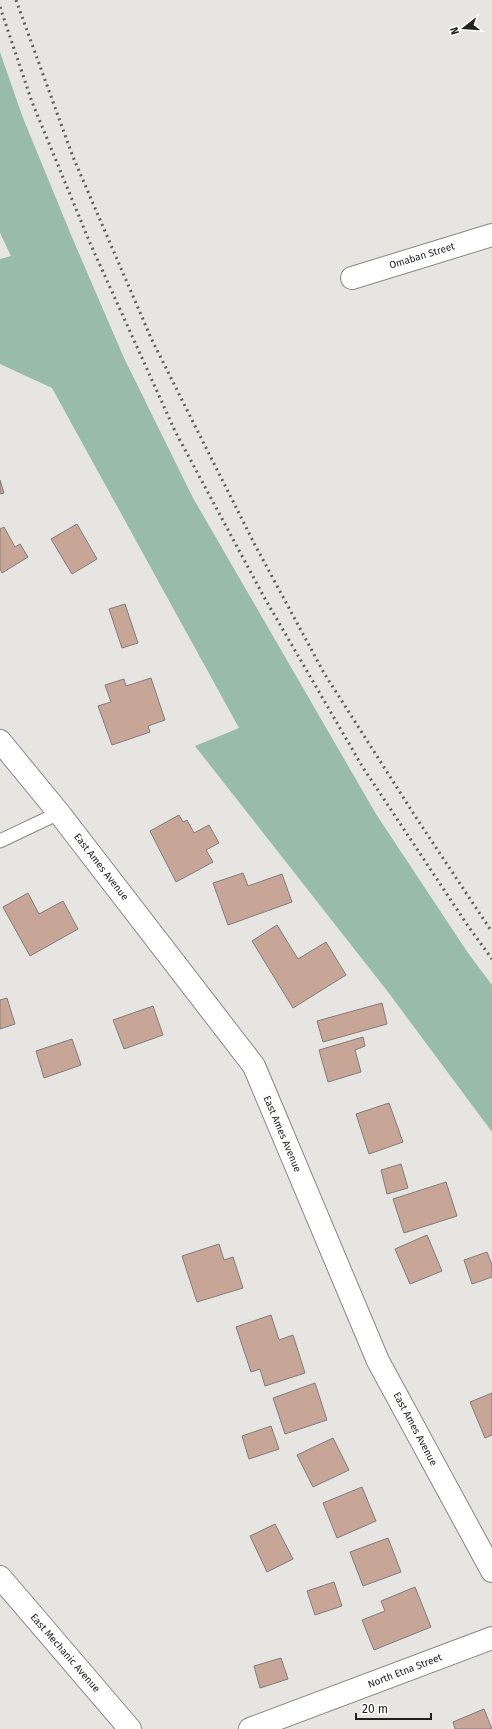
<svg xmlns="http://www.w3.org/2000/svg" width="492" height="1729" font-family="'Fira Sans',sans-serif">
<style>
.forest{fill:#99bba9}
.building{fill:#c8a697;stroke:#807d7c}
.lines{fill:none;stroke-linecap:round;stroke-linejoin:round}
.lane-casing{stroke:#888784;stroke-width:15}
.street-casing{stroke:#888784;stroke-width:24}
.lane{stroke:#fff;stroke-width:13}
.street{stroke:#fff;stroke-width:22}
.rail{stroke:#605f5d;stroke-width:3;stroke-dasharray:2 4;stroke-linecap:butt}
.labels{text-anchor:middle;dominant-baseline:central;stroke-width:3;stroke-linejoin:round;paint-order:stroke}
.street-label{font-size:10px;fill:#222120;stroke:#fff}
</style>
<rect width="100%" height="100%" fill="#e6e5e2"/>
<path class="forest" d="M0 52 23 118 74 242 124 358 193 498 376 814 468 953 492 985V1132L388 992 195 746 239 728 52 388 0 364V259L11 256 0 233Z"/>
<g class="building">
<path d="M0 480 4 493 0 494Z"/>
<path d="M77 524 97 559 72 574 51 539Z"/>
<path d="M4 527 15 547 20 544 28 557 2 573 0 569V529Z"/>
<path d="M125 604 138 643 122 648 109 609Z"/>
<path d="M151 678 165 720 148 726 150 732 112 745 98 706 111 702 105 685 124 679 126 686Z"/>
<path d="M179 815 183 822 187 820 194 833 209 825 219 843 206 850 213 862 176 882 150 831Z"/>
<path d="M243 873 248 886 282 874 292 902 228 925 213 883Z"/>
<path d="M28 893 39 914 63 901 78 929 30 956 3 907Z"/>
<path d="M277 925 298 959 326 942 346 975 293 1008 252 941Z"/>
<path d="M7 998 15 1024 0 1029V1000Z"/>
<path d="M382 1003 387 1024 323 1042 317 1021Z"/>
<path d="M153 1006 163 1035 124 1049 113 1020Z"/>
<path d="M363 1037 365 1046 355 1050 361 1072 328 1082 319 1050Z"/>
<path d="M72 1039 81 1065 44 1078 36 1051Z"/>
<path d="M389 1103 403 1142 369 1154 356 1114Z"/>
<path d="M401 1164 408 1188 387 1194 381 1170Z"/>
<path d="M446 1182 457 1216 404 1233 393 1199Z"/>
<path d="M427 1235 442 1271 410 1284 395 1249Z"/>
<path d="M219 1244 224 1260 233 1257 243 1288 197 1302 182 1256Z"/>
<path d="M487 1252 492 1265V1277L472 1284 464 1260Z"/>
<path d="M271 1315 279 1340 293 1335 305 1373 265 1386 260 1369 251 1372 236 1327Z"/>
<path d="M315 1383 327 1420 285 1434 273 1398Z"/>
<path d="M492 1393V1435L485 1438 470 1402Z"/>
<path d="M271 1426 279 1449 249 1459 242 1436Z"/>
<path d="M333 1438 349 1470 313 1487 297 1455Z"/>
<path d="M362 1487 376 1521 337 1538 323 1503Z"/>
<path d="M275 1524 293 1559 267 1572 250 1536Z"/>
<path d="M388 1538 401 1572 363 1586 350 1552Z"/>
<path d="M334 1582 342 1606 315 1615 307 1591Z"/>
<path d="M415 1587 431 1627 374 1650 362 1620 385 1611 381 1601Z"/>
<path d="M281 1658 288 1679 260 1688 254 1666Z"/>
<path d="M484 1709 492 1729H455L453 1722Z"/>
</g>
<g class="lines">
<defs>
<path id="lane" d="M0 841 59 813"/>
<g id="street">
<path d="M352 278 492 235"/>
<path d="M0 741 59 813 254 1066 378 1361 492 1571"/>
<path d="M0 1577 130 1729"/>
<path d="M250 1729 492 1638"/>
</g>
</defs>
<use href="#lane" class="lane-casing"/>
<use href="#street" class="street-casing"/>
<use href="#lane" class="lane"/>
<use href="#street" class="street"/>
<g class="rail">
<path d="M16 0 73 157 151 338 187 410 255 545 324 673 417 819 492 932"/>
<path d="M0 7 32 102 90 243 175 431 264 597 362 766 468 926 492 959"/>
</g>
</g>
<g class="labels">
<g class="street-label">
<text transform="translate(422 256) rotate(-17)">Omaban Street</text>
<text transform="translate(101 867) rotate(52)">East Ames Avenue</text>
<text transform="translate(282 1134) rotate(67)">East Ames Avenue</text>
<text transform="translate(415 1429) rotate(62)">East Ames Avenue</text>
<text transform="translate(65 1653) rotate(49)">East Mechanic Avenue</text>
<text transform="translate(405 1671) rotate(-21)">North Etna Street</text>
</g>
</g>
<g transform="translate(464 28) rotate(253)" stroke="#ffffff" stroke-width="3" paint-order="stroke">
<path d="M0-3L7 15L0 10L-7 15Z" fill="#222120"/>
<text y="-6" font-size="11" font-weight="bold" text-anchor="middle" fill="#222120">N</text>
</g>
<path d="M356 1713v6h75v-6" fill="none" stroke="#222120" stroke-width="2"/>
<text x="362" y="1713" font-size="12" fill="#222120" stroke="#ffffff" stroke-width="3" paint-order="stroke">20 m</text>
</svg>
